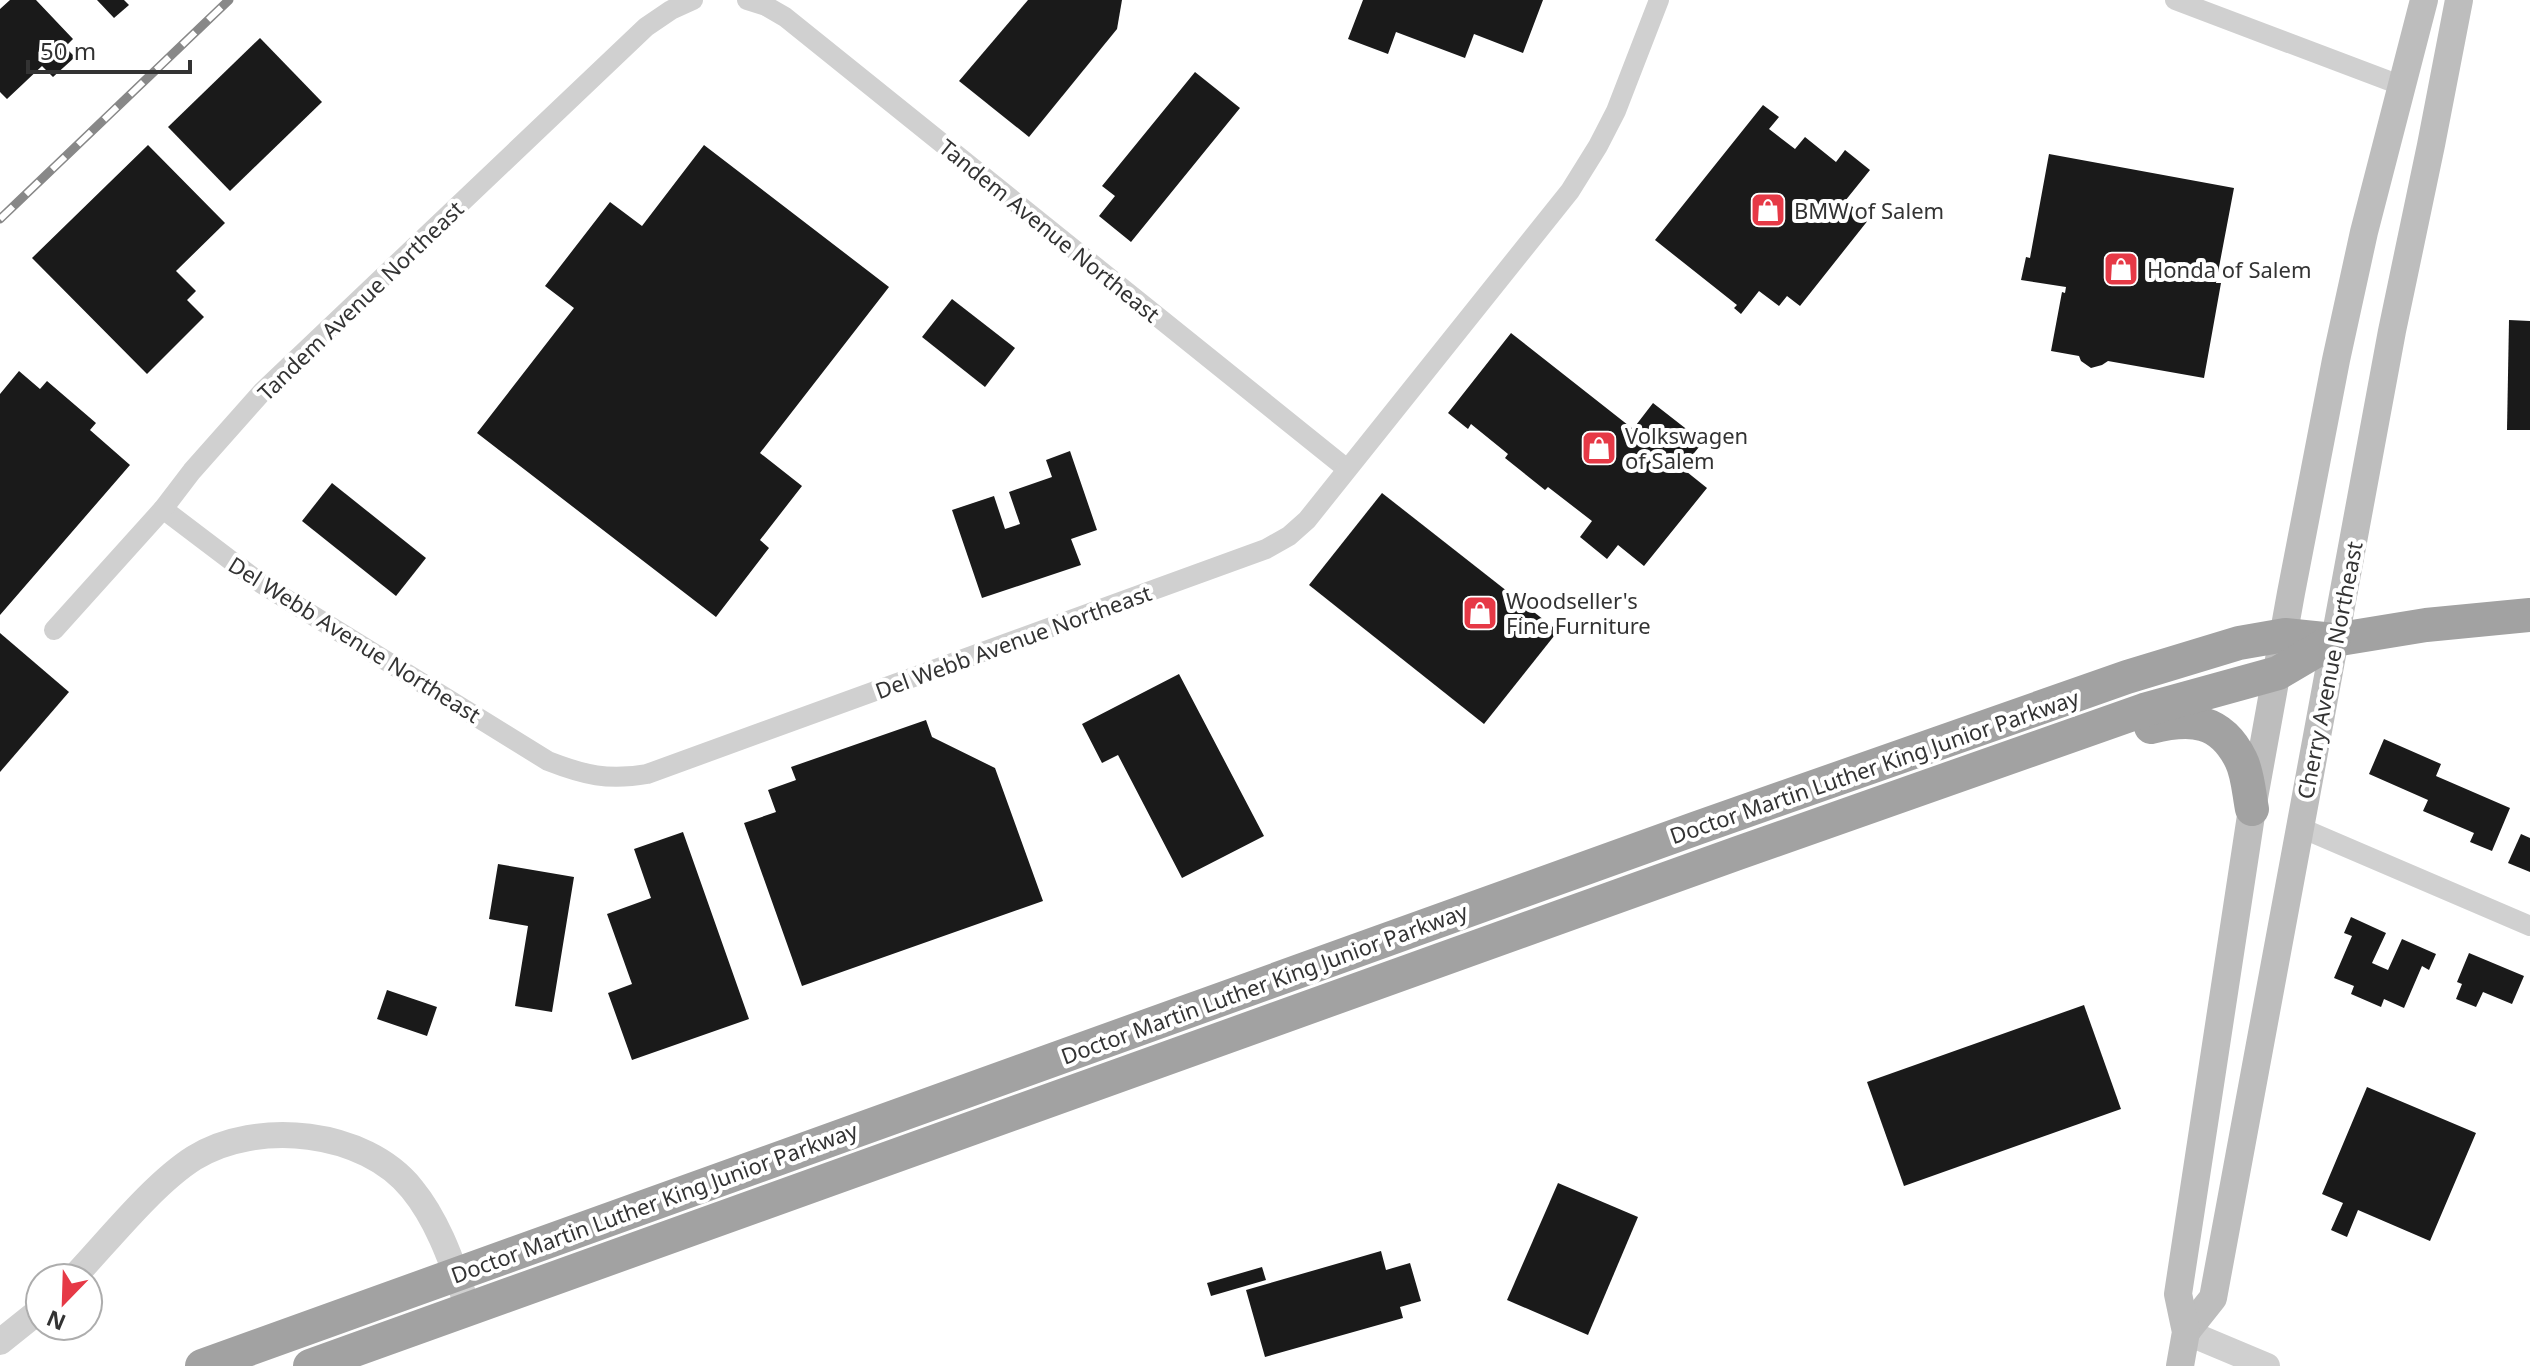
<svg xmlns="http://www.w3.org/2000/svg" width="2530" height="1366" font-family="'Noto Sans',sans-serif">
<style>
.building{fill:#1a1a1a}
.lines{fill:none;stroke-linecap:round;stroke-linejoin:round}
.minor{stroke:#d0d0d0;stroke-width:20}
.tertiary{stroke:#d0d0d0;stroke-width:26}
.secondary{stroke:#bdbdbd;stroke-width:28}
.trunk{stroke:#a2a2a2;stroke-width:34}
.rail-casing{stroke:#888;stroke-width:9}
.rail{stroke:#fff;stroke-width:6;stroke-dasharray:18;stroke-linecap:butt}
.labels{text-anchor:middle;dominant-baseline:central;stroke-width:8;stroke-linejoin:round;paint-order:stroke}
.poi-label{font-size:22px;fill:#333;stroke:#fff;text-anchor:start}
.street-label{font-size:22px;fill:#333;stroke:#fff}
</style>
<rect width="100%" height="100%" fill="#fff"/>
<g class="building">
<path d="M10 0H36L73 39 65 47 75 57 53 77 42 66 7 99 0 92V9Z"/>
<path d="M97 0H124L129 5 114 18Z"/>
<path d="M1028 0H1122L1117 29 1029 137 959 81Z"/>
<path d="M1363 0H1543L1523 53 1474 34 1465 58 1396 32 1388 54 1348 39Z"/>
<path d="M260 38 322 102 230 191 168 127Z"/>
<path d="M1195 72 1240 108 1131 242 1099 216 1115 196 1102 186Z"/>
<path d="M1763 105 1779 117 1769 129 1795 149 1805 137 1836 162 1845 150 1870 170 1845 201 1869 219 1800 306 1787 296 1779 306 1759 291 1741 314 1734 308 1737 305 1655 240Z"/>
<path d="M148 145 225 223 176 271 196 291 187 300 204 317 147 374 32 258Z"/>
<path d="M704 145 889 287 760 453 802 486 760 540 769 548 716 617 477 433 574 308 545 286 610 202 642 226Z"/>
<path d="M2049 154 2234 188 2216 283H2221L2204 378 2108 361 2102 365 2091 368 2081 361 2079 356 2051 351 2062 292 2065 293 2066 287 2021 280 2026 257 2030 258Z"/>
<path d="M952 299 1015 348 985 387 922 337Z"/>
<path d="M2509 320 2530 321V430H2507Z"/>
<path d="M1511 333 1633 429 1653 403 1703 442 1682 468 1707 488 1644 566 1618 545 1607 559 1580 537 1592 521 1548 487 1545 490 1505 458 1508 454 1471 424 1468 429 1448 413Z"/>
<path d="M19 371 40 389 47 381 96 423 90 430 130 465 0 615V394Z"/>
<path d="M1070 451 1097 530 1071 539 1081 565 982 598 952 510 994 496 1005 529 1020 524 1009 492 1052 477 1046 460Z"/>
<path d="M332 483 426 558 396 596 302 521Z"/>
<path d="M1382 493 1558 631 1484 724 1309 585Z"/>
<path d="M0 633 69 692 0 772Z"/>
<path d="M1179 674 1264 836 1182 878 1118 755 1102 763 1082 724Z"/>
<path d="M926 720 932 737 995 768 1043 901 802 986 744 823 776 812 768 790 796 780 791 767Z"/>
<path d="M2384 739 2441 764 2436 776 2510 808 2492 851 2470 842 2474 833 2423 811 2428 800 2369 774Z"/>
<path d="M683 832 749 1019 632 1060 608 993 632 984 607 914 651 898 634 849Z"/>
<path d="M2521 834 2530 838V872L2508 863Z"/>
<path d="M498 864 574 877 552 1012 515 1006 528 926 489 919Z"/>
<path d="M2351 917 2386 933 2372 963 2388 970 2402 939 2436 954 2429 970 2422 966 2404 1008 2384 999 2381 1007 2351 994 2354 986 2334 978 2352 936 2344 933Z"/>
<path d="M2469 953 2524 976 2512 1004 2483 992 2476 1007 2456 999 2462 984 2457 982Z"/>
<path d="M387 990 437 1007 427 1036 377 1019Z"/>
<path d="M2084 1005 2121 1109 1904 1186 1867 1082Z"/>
<path d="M2367 1087 2476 1133 2430 1241 2358 1210 2347 1237 2331 1230 2343 1203 2322 1194Z"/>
<path d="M1558 1183 1638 1217 1588 1335 1507 1300Z"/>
<path d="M1381 1251 1386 1270 1410 1263 1421 1301 1400 1307 1403 1318 1265 1357 1246 1290Z"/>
<path d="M1262 1267 1266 1280 1211 1296 1207 1283Z"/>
</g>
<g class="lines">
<g class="minor">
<path d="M747 0 766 6 785 17 1347 469"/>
<path d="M2175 0 2400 85"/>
<path d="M163 509 262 584 548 761C584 775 608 781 647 774L1266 549 1289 536 1307 520 1570 191 1598 146 1616 111 1659 0"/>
<path d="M54 630 163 509 192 471 263 391 646 27 671 10 693 0"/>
<path d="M2299 827 2530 926"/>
</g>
<g class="tertiary">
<path d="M73 1278C108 1241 153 1184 194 1158 257 1119 365 1130 412 1189 440 1223 454 1269 469 1310"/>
<path d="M2186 1332 2267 1366"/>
<path d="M0 1342 40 1310"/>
</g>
<g class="secondary">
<path d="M2186 1332 2213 1298 2392 331 2431 145 2459 0"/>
<path d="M2180 1366 2186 1332 2178 1294 2252 809 2291 593 2336 360 2364 232 2424 0"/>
</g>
<g class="trunk">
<path d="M2151 727C2191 717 2221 719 2241 760 2248 774 2249 794 2252 809"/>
<path d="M202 1366 1697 828 2127 677 2239 643 2285 635 2334 640 2426 625 2530 615"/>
<path d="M310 1366 1738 853 2144 710 2278 673 2334 640"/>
</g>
<defs>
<path id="rail" d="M0 219 229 0"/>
</defs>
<use href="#rail" class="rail-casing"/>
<use href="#rail" class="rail"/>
</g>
<defs>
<symbol id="shop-square" viewBox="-11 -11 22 22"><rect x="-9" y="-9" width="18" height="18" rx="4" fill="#e63946" stroke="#fff"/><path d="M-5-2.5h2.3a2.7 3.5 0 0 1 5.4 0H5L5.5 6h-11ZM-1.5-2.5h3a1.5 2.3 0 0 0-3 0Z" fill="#fff"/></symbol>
</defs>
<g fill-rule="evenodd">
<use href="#shop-square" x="1748" y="190" width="40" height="40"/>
<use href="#shop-square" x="2101" y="249" width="40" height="40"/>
<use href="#shop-square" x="1579" y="428" width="40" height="40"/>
<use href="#shop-square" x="1460" y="593" width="40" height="40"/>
</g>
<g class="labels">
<g class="poi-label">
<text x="1794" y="210">BMW of Salem</text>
<text x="2147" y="269">Honda of Salem</text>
<text x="1625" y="435">Volkswagen<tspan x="1625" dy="25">of Salem</tspan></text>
<text x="1506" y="600">Woodseller's<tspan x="1506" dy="25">Fine Furniture</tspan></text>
</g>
<g class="street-label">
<text transform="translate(1050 230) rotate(39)">Tandem Avenue Northeast</text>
<text transform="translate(360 300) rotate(-44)">Tandem Avenue Northeast</text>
<text transform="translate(355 639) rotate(32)">Del Webb Avenue Northeast</text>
<text transform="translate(1013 641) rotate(-20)">Del Webb Avenue Northeast</text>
<text transform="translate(2329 670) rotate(-79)">Cherry Avenue Northeast</text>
<text transform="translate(1874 766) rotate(-19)">Doctor Martin Luther King Junior Parkway</text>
<text transform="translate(1264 983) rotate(-20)">Doctor Martin Luther King Junior Parkway</text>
<text transform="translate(654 1202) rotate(-20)">Doctor Martin Luther King Junior Parkway</text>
</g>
</g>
<g transform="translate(64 1302) rotate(203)"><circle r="38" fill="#ffffff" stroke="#adadad" stroke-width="2"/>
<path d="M0-6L14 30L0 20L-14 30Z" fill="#e63946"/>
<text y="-12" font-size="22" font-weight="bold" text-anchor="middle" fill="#333333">N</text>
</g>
<path d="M28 60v12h162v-12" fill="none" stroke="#333333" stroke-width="4"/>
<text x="40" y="60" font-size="24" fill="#333333" stroke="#ffffff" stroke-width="6" paint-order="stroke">50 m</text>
</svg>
